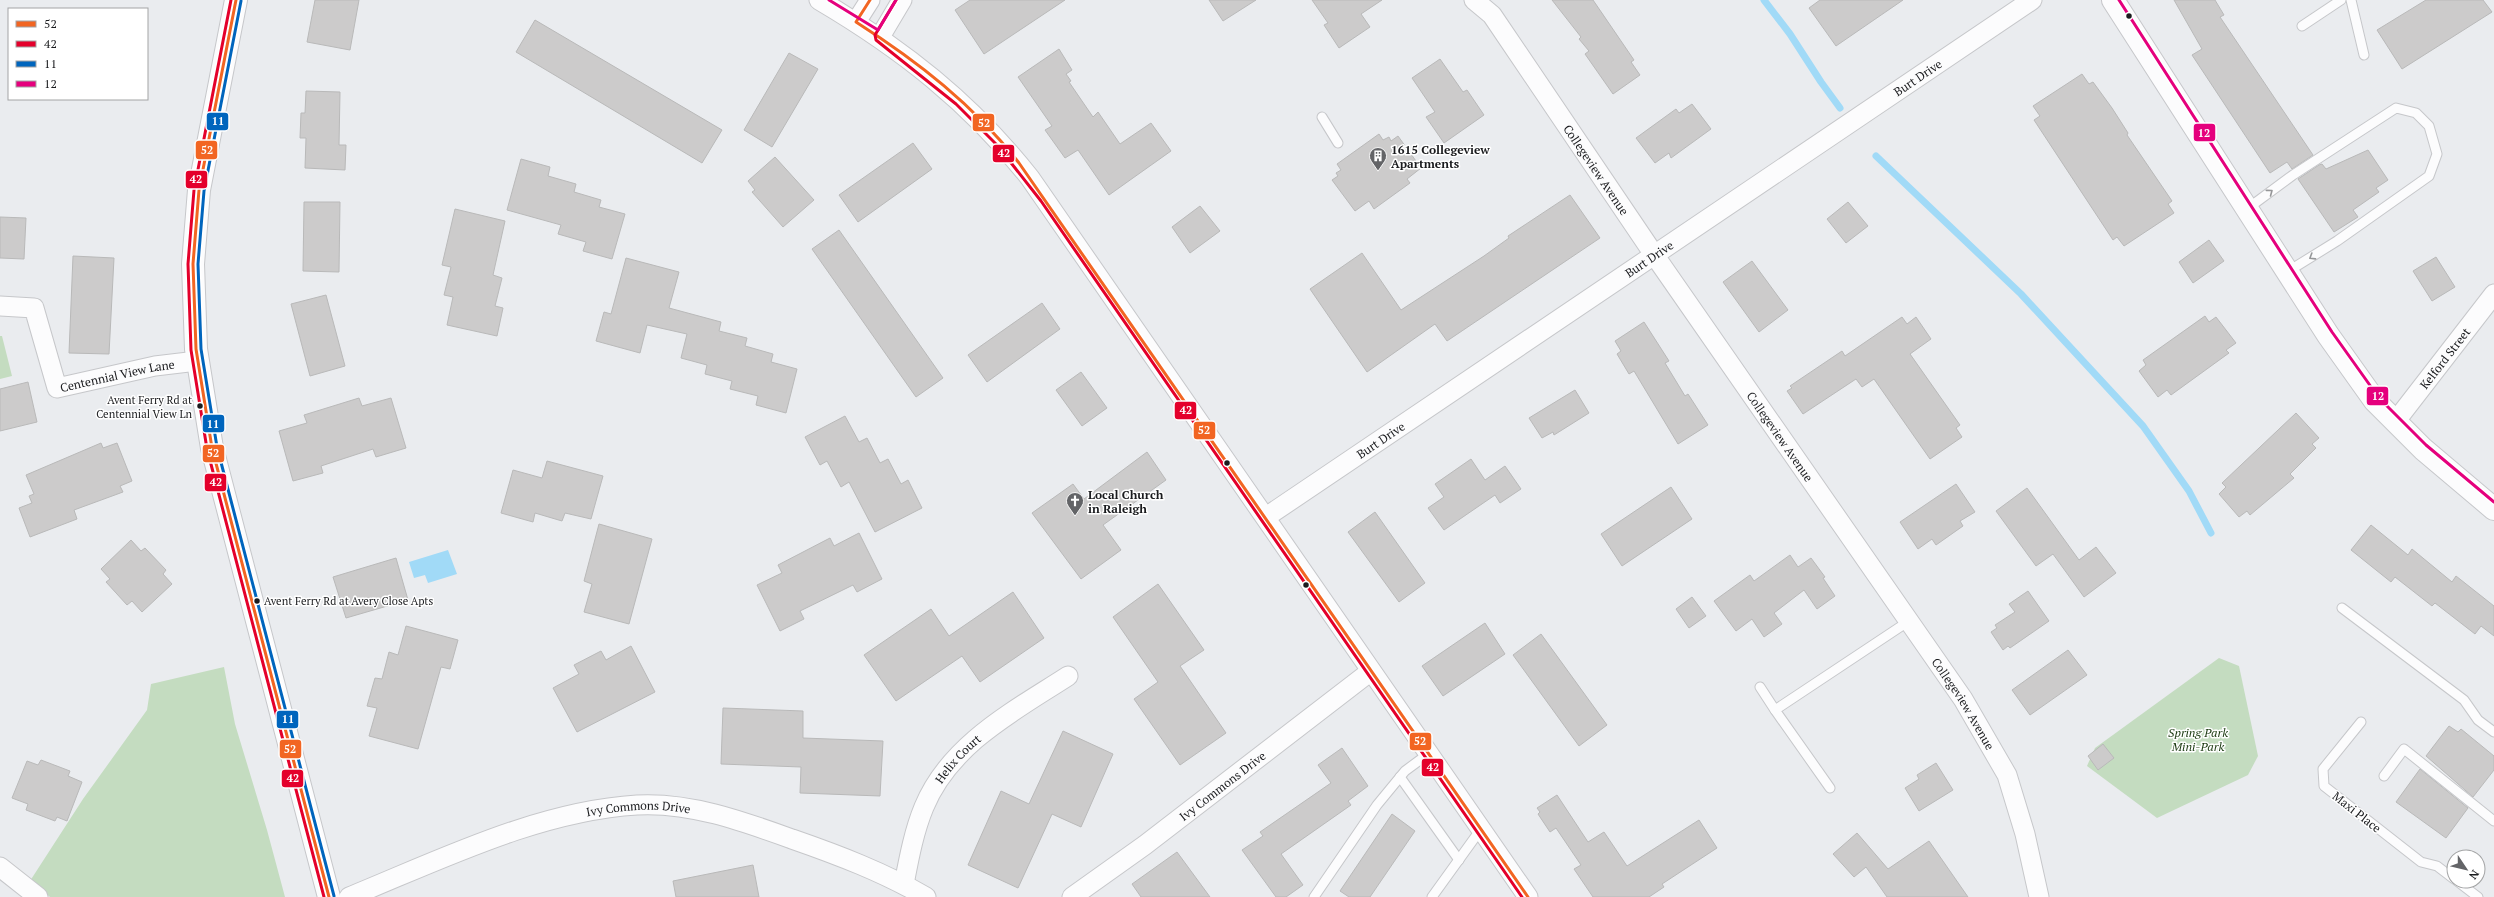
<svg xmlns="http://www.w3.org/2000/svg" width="2494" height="897" font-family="'PT Serif',serif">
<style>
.green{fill:#c4dcc0}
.water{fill:#a1daf7}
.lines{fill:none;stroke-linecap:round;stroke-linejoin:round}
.stream{stroke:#a1daf7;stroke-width:7}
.building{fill:#cccbcb;stroke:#b9b9b9}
.lane-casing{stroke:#c6c7ca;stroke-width:11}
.street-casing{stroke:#c6c7ca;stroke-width:21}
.secondary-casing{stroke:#c6c7ca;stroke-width:24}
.primary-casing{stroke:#c6c7ca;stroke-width:24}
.lane{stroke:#fcfcfd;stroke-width:9}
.street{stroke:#fcfcfd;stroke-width:19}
.secondary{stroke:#fcfcfd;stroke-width:22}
.primary{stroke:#fcfcfd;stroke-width:22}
.bus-1-casing{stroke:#fff;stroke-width:6}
.bus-2-casing{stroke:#fff;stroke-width:6}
.bus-3-casing{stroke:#fff;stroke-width:6}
.bus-4-casing{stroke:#fff;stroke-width:6}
.bus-1{stroke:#f26522;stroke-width:3}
.bus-2{stroke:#e4002b;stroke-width:3}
.bus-3{stroke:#0065bd;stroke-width:3}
.bus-4{stroke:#e5007d;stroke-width:3}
.oneway{stroke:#969799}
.bus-dot{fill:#1a1b1e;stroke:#fff;stroke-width:1.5}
.labels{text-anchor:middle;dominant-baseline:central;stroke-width:3;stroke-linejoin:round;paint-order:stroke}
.bus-label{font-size:11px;fill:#1a1b1e;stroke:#fff;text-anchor:end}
.street-label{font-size:12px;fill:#1a1b1e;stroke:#fff}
.poi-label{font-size:12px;font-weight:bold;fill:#1a1b1e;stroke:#fff;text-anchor:start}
.park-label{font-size:12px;font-style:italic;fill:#1a3910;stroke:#fff}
.line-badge{stroke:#fff;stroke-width:1.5}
.badge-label{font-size:11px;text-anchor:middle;font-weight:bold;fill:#fff}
</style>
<rect width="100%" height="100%" fill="#eaecef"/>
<g class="green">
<path d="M0 336H2L12 376 0 379Z"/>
<path d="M2219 658 2239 666 2258 756 2248 775 2157 818 2087 766 2095 748Z"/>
<path d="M224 667 235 724 267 830 285 897H50L30 881 83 799 147 710 151 684Z"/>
</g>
<path class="water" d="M448 550 457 574 428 583 425 575 414 578 409 562Z"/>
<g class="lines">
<g class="stream">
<path d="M1764 0 1790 34 1821 82 1840 108"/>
<path d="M1876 156 2021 294 2143 426 2189 491 2211 533"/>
</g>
</g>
<g class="building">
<path d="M315 0H359L350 50 307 42Z"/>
<path d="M970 0H1065L984 54 955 10Z"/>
<path d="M1209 0H1256L1223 21Z"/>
<path d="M1312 0H1382L1361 14 1370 27 1339 48 1324 25 1328 23Z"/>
<path d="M1552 0H1593L1634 60 1631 62 1640 75 1613 94 1585 54 1589 51 1579 39 1581 37Z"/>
<path d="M1820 0H1903L1836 46 1809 8Z"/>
<path d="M2174 0H2215L2224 15 2220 17 2313 155 2292 169 2287 162 2270 173 2192 55 2202 49Z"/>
<path d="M2426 0H2483L2492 12 2402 69 2377 30Z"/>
<path d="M535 20 722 130 702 163 516 52Z"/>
<path d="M1059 49 1072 70 1066 74 1071 81 1069 82 1093 117 1098 112 1120 144 1151 123 1171 151 1109 195 1078 150 1065 158 1045 130 1052 126 1018 77Z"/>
<path d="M789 53 818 69 772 147 744 130Z"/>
<path d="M1440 59 1463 92 1467 90 1484 115 1444 143 1426 117 1435 112 1412 78Z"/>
<path d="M2082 74 2089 84 2093 82 2112 108 2128 133 2127 135 2172 201 2168 204 2174 213 2124 246 2117 237 2113 240 2034 120 2040 116 2033 106Z"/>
<path d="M306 91 340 92 339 145H346L345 170 305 168 306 138H300L301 113H305Z"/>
<path d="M1692 104 1711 129 1671 158 1669 153 1655 163 1636 138 1676 109 1679 113Z"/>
<path d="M1379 134 1383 140 1389 137 1391 141 1398 136 1421 168 1407 179 1410 183 1374 209 1369 201 1355 211 1332 180 1338 176 1336 173 1341 170 1337 164Z"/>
<path d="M913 143 932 169 858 222 839 195Z"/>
<path d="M2368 150 2388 180 2376 188 2379 192 2353 210 2358 217 2334 232 2298 179 2319 165 2322 164 2326 169Z"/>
<path d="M775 157 814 200 783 227 752 192 755 190 748 181Z"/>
<path d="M521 159 550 167 548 176 576 184 574 192 601 200 599 207 625 214 612 259 583 251 586 242 558 234 561 225 507 210Z"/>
<path d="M1570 195 1600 238 1447 341 1435 324 1367 372 1310 289 1362 253 1401 310 1484 256 1509 238 1508 236Z"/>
<path d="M304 202H340L339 272 303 271Z"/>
<path d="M1848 202 1868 226 1846 243 1827 219Z"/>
<path d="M1200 206 1220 231 1190 253 1172 227Z"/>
<path d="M455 209 505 221 493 275 502 278 495 306 503 308 497 336 447 325 453 297 444 295 451 267 442 265Z"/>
<path d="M0 217 26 218 24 259 0 258Z"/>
<path d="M839 230 943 378 916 397 812 249Z"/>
<path d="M2209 240 2224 261 2193 283 2179 262Z"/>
<path d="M73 256 114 258 109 354 69 353Z"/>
<path d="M2436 257 2455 287 2432 301 2413 271Z"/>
<path d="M626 258 679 272 669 308 721 322 719 331 747 338 745 346 773 354 771 362 797 369 786 413 756 405 758 396 730 389 732 381 705 374 707 365 681 358 687 334 647 325 640 353 596 341 604 312 611 314Z"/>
<path d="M1752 261 1788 310 1759 332 1723 282Z"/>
<path d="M326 295 345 366 310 376 291 304Z"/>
<path d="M1042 303 1060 329 987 382 968 355Z"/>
<path d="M2205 316 2209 322 2216 317 2236 343 2226 350 2229 353 2171 395 2167 390 2158 397 2139 371 2146 365 2143 360Z"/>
<path d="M1902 317 1907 324 1916 317 1931 339 1910 354 1960 425 1956 428 1962 437 1930 459 1874 379 1862 387 1856 379 1803 414 1787 391 1792 388 1790 386 1842 351 1845 356Z"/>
<path d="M1644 322 1669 361 1665 363 1685 396 1688 394 1708 425 1678 444 1634 371 1629 374 1617 354 1621 351 1615 341Z"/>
<path d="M1081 372 1107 408 1082 426 1056 390Z"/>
<path d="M28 382 37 422 0 431V389Z"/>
<path d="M1575 390 1589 413 1554 435 1553 432 1542 438 1529 418Z"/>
<path d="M359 398 362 406 391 398 406 448 376 457 373 449 321 466 323 473 293 481 279 431 307 423 304 415Z"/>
<path d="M2296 413 2319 438 2312 444 2316 448 2290 474 2294 478 2250 515 2247 511 2239 517 2219 494 2226 487 2222 483Z"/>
<path d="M845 416 859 442 867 438 880 463 888 459 901 484 908 480 922 508 875 532 849 482 841 487 827 461 820 465 805 437Z"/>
<path d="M101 443 103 448 117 443 132 481 120 486 123 492 74 510 77 519 30 537 19 508 32 503 29 496 34 494 26 475Z"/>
<path d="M1147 452 1166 480 1103 525 1121 550 1081 579 1032 513 1073 484 1084 499Z"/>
<path d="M1471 459 1485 480 1505 466 1521 489 1500 503 1495 495 1444 530 1428 508 1444 497 1435 484Z"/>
<path d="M547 461 603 476 591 519 565 513 562 521 535 513 533 522 501 513 513 470 542 478Z"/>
<path d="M1956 484 1975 512 1960 521 1963 526 1936 545 1932 539 1918 549 1900 522Z"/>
<path d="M1671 487 1692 519 1622 566 1601 534Z"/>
<path d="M2027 488 2079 560 2096 547 2116 573 2084 597 2053 554 2036 566 1996 511Z"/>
<path d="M1375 512 1425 583 1399 602 1348 532Z"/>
<path d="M599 524 652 539 629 624 584 612 592 584 584 581Z"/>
<path d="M2371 525 2408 555 2412 549 2452 582 2456 576 2494 606V636L2481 626 2475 634 2435 603 2432 606 2395 577 2391 582 2351 550Z"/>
<path d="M859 533 882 579 857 592 853 585 800 611 804 619 780 631 757 585 782 573 778 565 830 538 834 546Z"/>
<path d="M131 540 141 551 145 548 166 570 163 574 172 584 142 612 132 601 127 605 106 582 110 579 101 569Z"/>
<path d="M1790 555 1798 567 1811 558 1825 577 1823 578 1835 596 1817 609 1804 590 1774 613 1782 624 1764 637 1752 619 1736 631 1714 601 1750 575 1754 581Z"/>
<path d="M396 558 408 600 346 618 333 577Z"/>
<path d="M1158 584 1204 650 1180 666 1226 733 1180 765 1134 699 1158 682 1113 617Z"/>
<path d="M2028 591 2049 621 2010 648 2008 646 2003 650 1991 632 1997 628 1995 625 2015 612 2009 604Z"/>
<path d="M1013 592 1044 638 980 682 962 656 896 701 864 655 931 609 949 636Z"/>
<path d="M1692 597 1706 616 1689 628 1676 609Z"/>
<path d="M1485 623 1505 654 1443 696 1422 666Z"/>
<path d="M406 626 458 640 450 669 441 667 418 749 369 736 377 708 367 706 375 678 382 679 389 652 398 655Z"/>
<path d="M1541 634 1607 725 1579 746 1513 655Z"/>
<path d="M631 646 655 692 577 732 553 688 579 674 574 665 601 651 606 660Z"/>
<path d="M2068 650 2087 675 2030 715 2012 690Z"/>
<path d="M723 708 803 711V738L883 741 880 796 800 793 801 767 721 764Z"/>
<path d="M2449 726 2458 732 2461 729 2494 756V770L2473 797 2426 756Z"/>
<path d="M1063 731 1113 754 1081 827 1052 814 1018 888 968 865 1001 791 1029 804Z"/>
<path d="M2103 744 2114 758 2098 770 2088 756Z"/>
<path d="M1342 748 1368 786 1348 801 1351 805 1281 854 1303 885 1286 897H1276L1242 850 1263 836 1260 832 1331 783 1318 765Z"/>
<path d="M41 760 70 771 68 776 82 782 67 821 57 817 55 821 26 810 28 804 12 798 27 761 38 765Z"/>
<path d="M1936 763 1953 790 1919 811 1905 788 1919 779 1917 775Z"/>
<path d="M2420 769 2468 808 2446 838 2396 802Z"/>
<path d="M1557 795 1588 842 1604 832 1627 866 1699 820 1717 848 1662 884 1664 887 1649 897H1593L1574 869 1581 865 1556 828 1550 832 1538 814 1540 812 1537 808Z"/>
<path d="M1392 814 1415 831 1370 897H1349L1340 891Z"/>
<path d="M1857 833 1888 869 1929 841 1968 897H1887L1866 867 1854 877 1833 854Z"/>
<path d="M1177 852 1210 897H1141L1132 884Z"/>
<path d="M753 865 759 897H676L673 881Z"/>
</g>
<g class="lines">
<defs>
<g id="lane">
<path d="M2351 0 2364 55"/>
<path d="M2302 26 2341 0"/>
<path d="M1322 117 1338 143"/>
<path d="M2247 209 2293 175 2396 108 2416 113 2429 126 2437 154 2429 176 2337 241 2287 272"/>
<path d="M2342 608 2464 700 2478 720 2494 732"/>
<path d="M1760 687 1775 710"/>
<path d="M2361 722 2323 769 2324 786 2421 862 2437 866 2454 879"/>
<path d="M2384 776 2404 749 2494 821"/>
<path d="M1400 777 1459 860"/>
<path d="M1830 788 1775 710 1909 621"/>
<path d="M2457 881 2478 897"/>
<path d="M1314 897 1377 805 1405 771 1428 754"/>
<path d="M1432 897 1481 829"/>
</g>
<g id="street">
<path d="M819 0C902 49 970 102 1030 178L1528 897"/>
<path id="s1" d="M1474 0 1492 15 1655 256 1963 699 2007 775 2025 834 2039 897"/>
<path d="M856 22 870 0"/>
<path d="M880 37 902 0"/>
<path id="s2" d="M0 306 34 308 57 388 155 366 197 361"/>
<path id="s3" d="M2395 422 2494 294"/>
<path id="s4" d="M1266 517 2032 0"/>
<path d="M0 867 38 897"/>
<path id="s5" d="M904 884C909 858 914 831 924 807 950 744 1014 711 1068 676"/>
<path id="s6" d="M349 897C440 860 538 811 637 805 690 802 742 821 792 839 838 855 883 872 926 897"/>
<path id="s7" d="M1072 897 1145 845 1371 671"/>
</g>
<path id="secondary" d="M2113 0 2328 335 2375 401 2423 449 2494 509"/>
<path id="primary" d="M236 0 199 190 193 264 196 349 212 448 329 897"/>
</defs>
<use href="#lane" class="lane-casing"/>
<use href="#street" class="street-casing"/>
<use href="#secondary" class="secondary-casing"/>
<use href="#primary" class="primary-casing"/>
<use href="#lane" class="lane"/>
<use href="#street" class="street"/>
<use href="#secondary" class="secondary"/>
<use href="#primary" class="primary"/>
<defs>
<g id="bus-1">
<path d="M236 0 199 190 193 264 196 349 212 448 329 897"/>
<path d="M870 0 856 22C917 61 974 105 1019 163L1528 897"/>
</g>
<g id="bus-2">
<path d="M231 0 194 190 188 264 191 350 207 449 324 897"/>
<path d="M896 0 875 35 876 40 956 104 997 145 1041 201 1522 897"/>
</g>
<path id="bus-3" d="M241 1 204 191 198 264 201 349 217 447 334 896"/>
<g id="bus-4">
<path d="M829 0 878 30 896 0"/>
<path d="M2119 0 2332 332 2379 398 2426 445 2494 502"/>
</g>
</defs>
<use href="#bus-1" class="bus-1-casing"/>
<use href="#bus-2" class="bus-2-casing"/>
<use href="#bus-3" class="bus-3-casing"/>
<use href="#bus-4" class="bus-4-casing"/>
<use href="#bus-1" class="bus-1"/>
<use href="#bus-2" class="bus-2"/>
<use href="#bus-3" class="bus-3"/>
<use href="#bus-4" class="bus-4"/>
</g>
<defs><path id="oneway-chevron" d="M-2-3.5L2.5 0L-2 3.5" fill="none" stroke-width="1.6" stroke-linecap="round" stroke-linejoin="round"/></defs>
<g class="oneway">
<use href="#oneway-chevron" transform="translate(2270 192) rotate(-37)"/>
<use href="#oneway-chevron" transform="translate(2312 257) rotate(148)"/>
</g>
<defs>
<symbol id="building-pin" viewBox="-11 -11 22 30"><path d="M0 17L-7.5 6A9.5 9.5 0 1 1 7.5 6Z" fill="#636467" stroke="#fff"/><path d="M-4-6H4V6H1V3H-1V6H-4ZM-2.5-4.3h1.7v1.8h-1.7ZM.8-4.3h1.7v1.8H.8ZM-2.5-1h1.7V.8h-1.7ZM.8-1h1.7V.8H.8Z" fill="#fff"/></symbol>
<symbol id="church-pin" viewBox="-11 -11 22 30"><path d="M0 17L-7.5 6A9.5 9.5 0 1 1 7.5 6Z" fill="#636467" stroke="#fff"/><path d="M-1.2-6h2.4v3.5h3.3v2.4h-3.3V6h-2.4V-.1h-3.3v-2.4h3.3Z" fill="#fff"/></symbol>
</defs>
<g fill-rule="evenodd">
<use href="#building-pin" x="1368" y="146" width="20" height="27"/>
<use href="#church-pin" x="1065" y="491" width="20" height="27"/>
</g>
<g class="bus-dot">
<circle cx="2129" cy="16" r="3.5"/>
<circle cx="200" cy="406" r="3.5"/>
<circle cx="1227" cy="463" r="3.5"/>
<circle cx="1306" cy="585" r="3.5"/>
<circle cx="257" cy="601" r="3.5"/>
</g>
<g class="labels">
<g class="bus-label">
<text x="192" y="400">Avent Ferry Rd at<tspan x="192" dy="14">Centennial View Ln</tspan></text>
<text x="264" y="601" text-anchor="start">Avent Ferry Rd at Avery Close Apts</text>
</g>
<g class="street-label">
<text stroke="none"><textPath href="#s4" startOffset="786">Burt Drive</textPath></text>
<text stroke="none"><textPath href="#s1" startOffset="210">Collegeview Avenue</textPath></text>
<text stroke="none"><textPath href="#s4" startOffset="462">Burt Drive</textPath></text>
<text stroke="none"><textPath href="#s3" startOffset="81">Kelford Street</textPath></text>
<text stroke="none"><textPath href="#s2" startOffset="179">Centennial View Lane</textPath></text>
<text stroke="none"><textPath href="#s1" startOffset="534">Collegeview Avenue</textPath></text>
<text stroke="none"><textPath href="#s4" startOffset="138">Burt Drive</textPath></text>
<text stroke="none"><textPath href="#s1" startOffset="858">Collegeview Avenue</textPath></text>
<text stroke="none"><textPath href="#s5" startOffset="139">Helix Court</textPath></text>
<text stroke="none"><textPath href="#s7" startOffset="187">Ivy Commons Drive</textPath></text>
<text stroke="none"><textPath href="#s6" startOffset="305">Ivy Commons Drive</textPath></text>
<text transform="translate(2357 812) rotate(38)">Maxi Place</text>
</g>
<g class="poi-label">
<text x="1391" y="149">1615 Collegeview<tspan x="1391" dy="14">Apartments</tspan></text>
<text x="1088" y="494">Local Church<tspan x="1088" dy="14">in Raleigh</tspan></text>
</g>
<g class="park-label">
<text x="2198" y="732">Spring Park<tspan x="2198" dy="14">Mini-Park</tspan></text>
</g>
</g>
<g class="line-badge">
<rect x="206" y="112" width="23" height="19" rx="4" fill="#0065bd"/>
<rect x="972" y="113" width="23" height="19" rx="4" fill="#f26522"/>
<rect x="2193" y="123" width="23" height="19" rx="4" fill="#e5007d"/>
<rect x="195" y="140" width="23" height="20" rx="4" fill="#f26522"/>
<rect x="992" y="144" width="23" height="19" rx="4" fill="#e4002b"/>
<rect x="185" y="170" width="23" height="19" rx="4" fill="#e4002b"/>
<rect x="2366" y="386" width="23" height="20" rx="4" fill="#e5007d"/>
<rect x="1174" y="401" width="23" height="19" rx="4" fill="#e4002b"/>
<rect x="202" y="414" width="23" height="19" rx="4" fill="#0065bd"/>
<rect x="1193" y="421" width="23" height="19" rx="4" fill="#f26522"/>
<rect x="202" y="444" width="23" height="19" rx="4" fill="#f26522"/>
<rect x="204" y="473" width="23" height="19" rx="4" fill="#e4002b"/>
<rect x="276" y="710" width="23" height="19" rx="4" fill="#0065bd"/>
<rect x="1409" y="732" width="23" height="19" rx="4" fill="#f26522"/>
<rect x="279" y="739" width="23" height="20" rx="4" fill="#f26522"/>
<rect x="1421" y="758" width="23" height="19" rx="4" fill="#e4002b"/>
<rect x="281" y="769" width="23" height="19" rx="4" fill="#e4002b"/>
</g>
<g class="badge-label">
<text x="218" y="125">11</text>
<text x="984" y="127">52</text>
<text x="2204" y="137">12</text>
<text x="207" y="154">52</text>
<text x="1004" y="157">42</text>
<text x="196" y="183">42</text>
<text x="2378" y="400">12</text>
<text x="1186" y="414">42</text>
<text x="213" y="428">11</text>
<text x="1204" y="434">52</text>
<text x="213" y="457">52</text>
<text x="216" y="486">42</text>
<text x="288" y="723">11</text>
<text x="1420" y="745">52</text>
<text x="290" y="753">52</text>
<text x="1433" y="771">42</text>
<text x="293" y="782">42</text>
</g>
<rect x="8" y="8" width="140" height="92" fill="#ffffff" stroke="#a3a4a5"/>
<rect x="16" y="21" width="20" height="6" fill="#f26522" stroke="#a3a4a5"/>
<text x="44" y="28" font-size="12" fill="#1a1b1e">52</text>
<rect x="16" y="41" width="20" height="6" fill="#e4002b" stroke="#a3a4a5"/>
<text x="44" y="48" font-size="12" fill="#1a1b1e">42</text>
<rect x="16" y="61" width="20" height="6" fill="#0065bd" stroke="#a3a4a5"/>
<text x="44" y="68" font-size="12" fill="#1a1b1e">11</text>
<rect x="16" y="81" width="20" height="6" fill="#e5007d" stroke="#a3a4a5"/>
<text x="44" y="88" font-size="12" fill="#1a1b1e">12</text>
<g transform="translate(2466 869) rotate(125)"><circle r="19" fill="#ffffff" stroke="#a3a4a5"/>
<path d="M0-3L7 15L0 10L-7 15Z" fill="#636467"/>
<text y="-6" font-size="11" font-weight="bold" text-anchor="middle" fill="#1a1b1e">N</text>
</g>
</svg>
